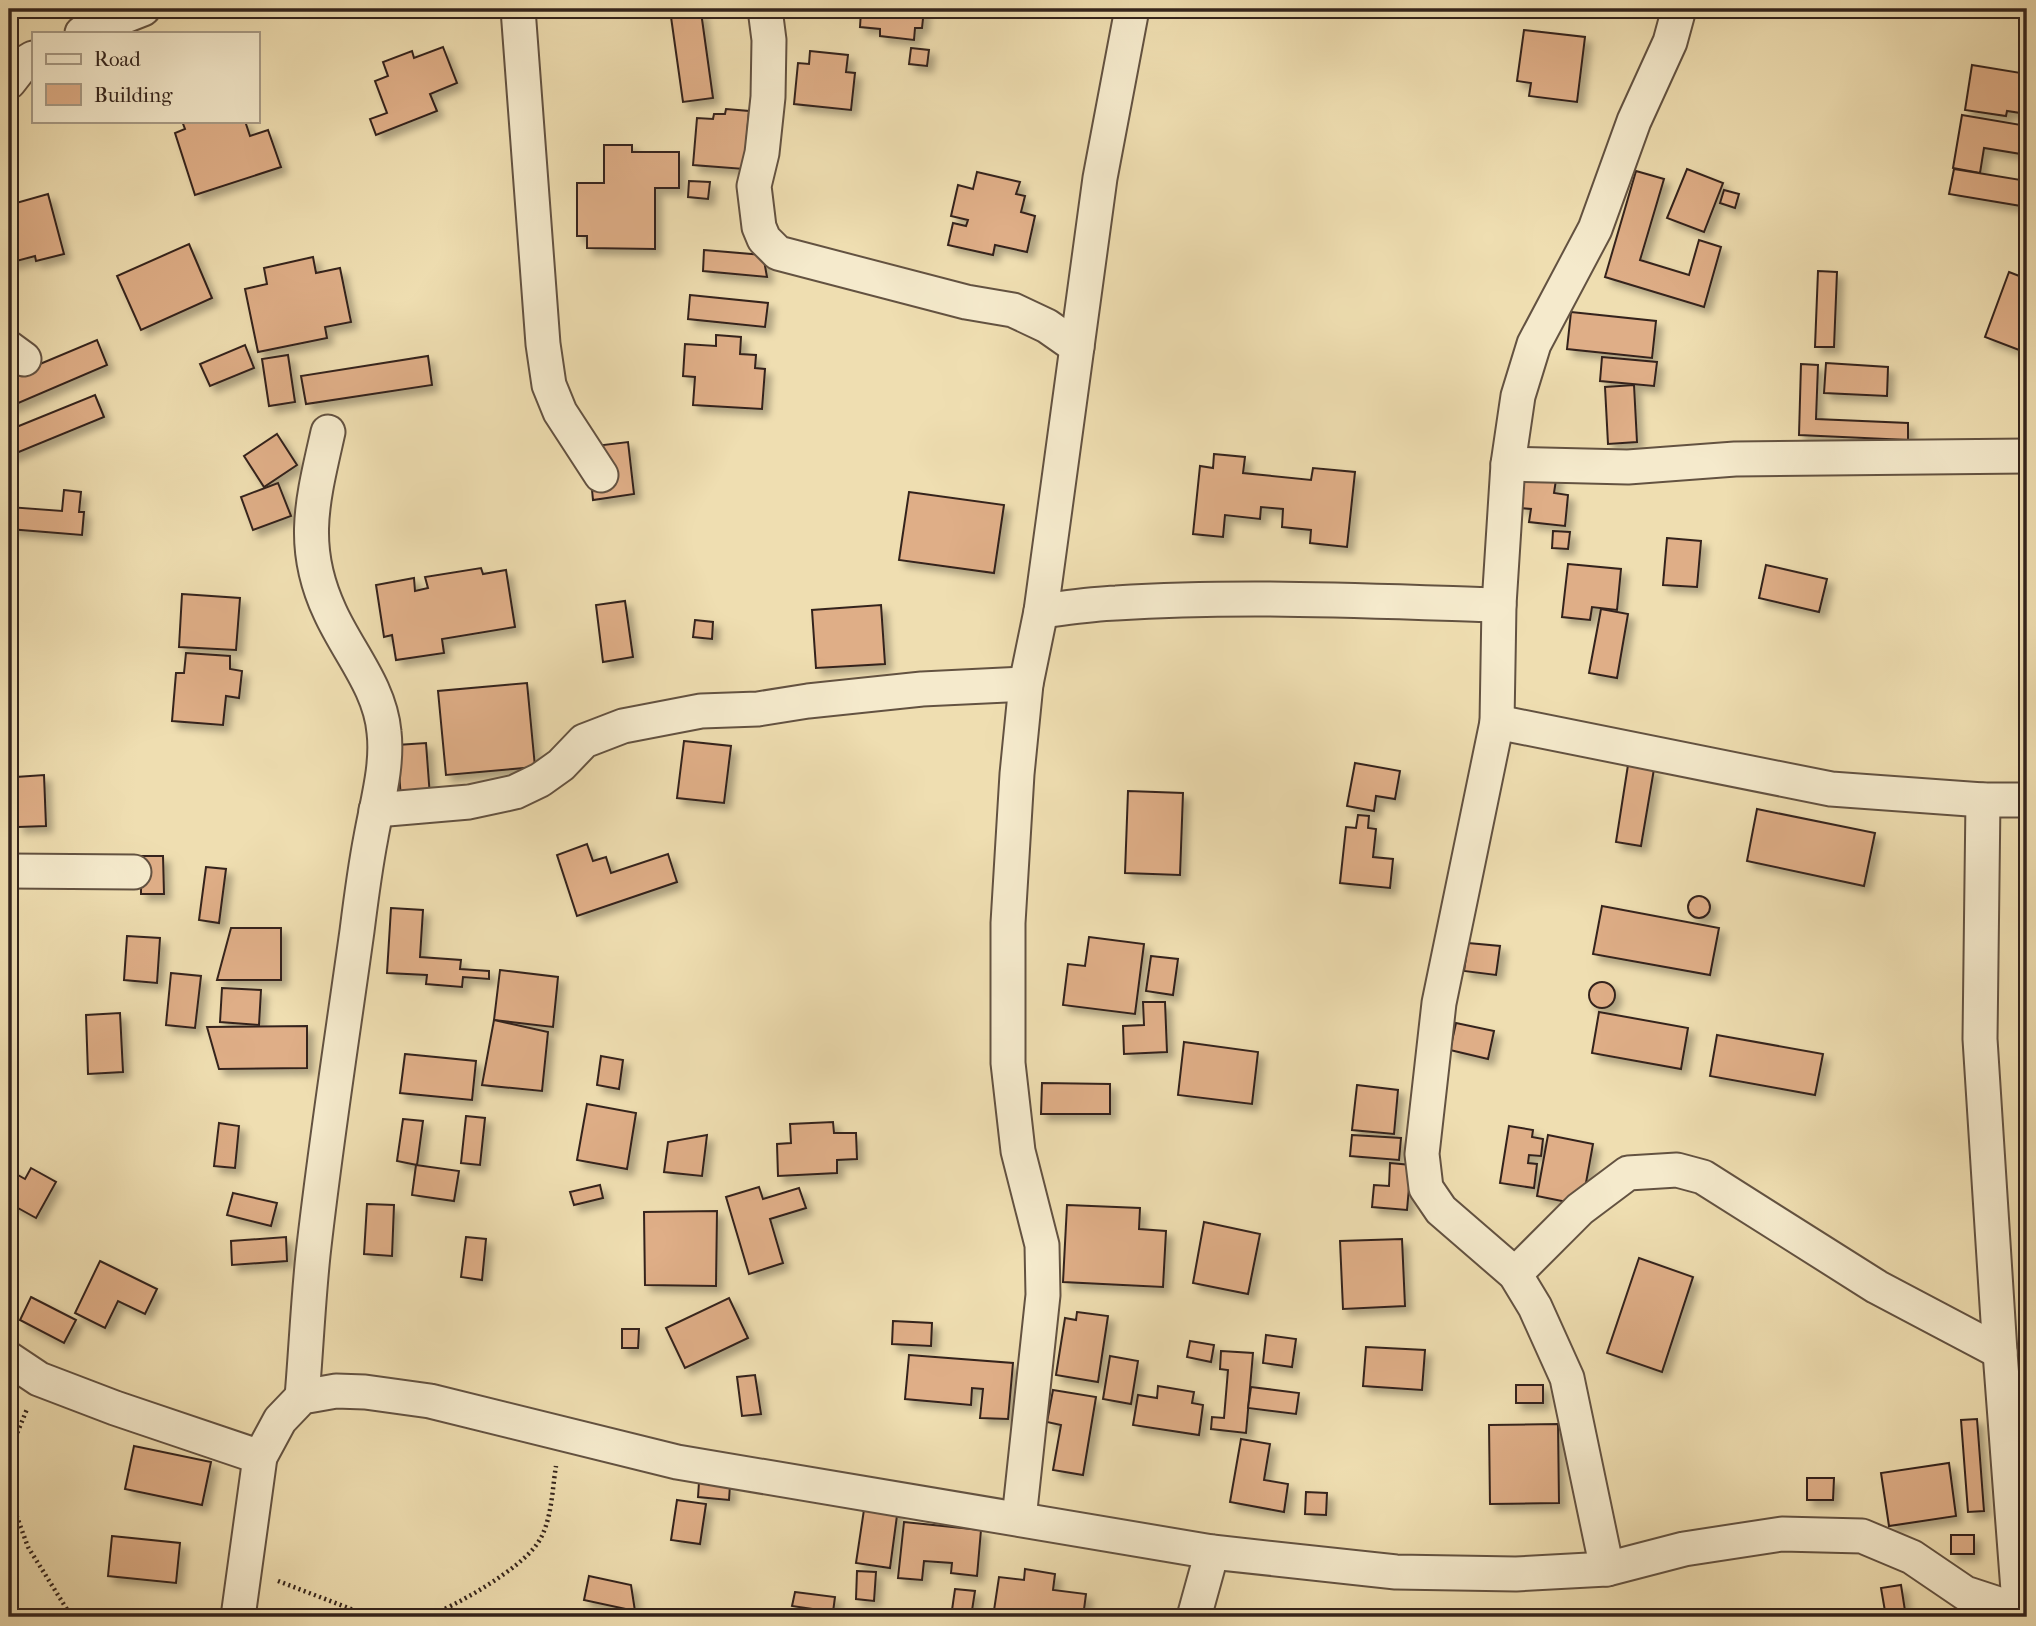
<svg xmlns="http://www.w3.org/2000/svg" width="2036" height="1626" font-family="'IM FELL French Canon',serif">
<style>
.building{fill:#dfae87;stroke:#34241c;stroke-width:2;filter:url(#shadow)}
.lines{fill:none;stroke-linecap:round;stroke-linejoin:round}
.minor-casing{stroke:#635241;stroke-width:37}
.path{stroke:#34241c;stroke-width:4.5;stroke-dasharray:2 3.5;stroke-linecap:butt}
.minor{stroke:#f5eacc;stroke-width:33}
</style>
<defs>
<filter id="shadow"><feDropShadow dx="6" dy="6" stdDeviation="3.5" flood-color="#0004"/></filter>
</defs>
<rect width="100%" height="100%" fill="#efdeb1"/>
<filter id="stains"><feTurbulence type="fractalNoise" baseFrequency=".00286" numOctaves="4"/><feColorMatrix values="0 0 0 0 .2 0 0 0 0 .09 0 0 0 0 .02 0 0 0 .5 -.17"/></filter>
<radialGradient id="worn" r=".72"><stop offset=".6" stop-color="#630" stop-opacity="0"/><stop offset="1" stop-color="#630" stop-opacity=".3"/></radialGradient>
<g class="building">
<path d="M850 9H924L922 28H915L914 40 880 36V29L860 27 861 11Z"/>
<path d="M701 12 713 98 683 102 671 17Z"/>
<path d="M1524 30 1585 37 1577 102 1529 96 1531 83 1517 81Z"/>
<path d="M443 47 457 83 430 94 437 111 376 135 370 119 387 113 375 81 388 76 383 62 412 51 414 58Z"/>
<path d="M911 48 929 50 927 66 909 64Z"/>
<path d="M810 51 848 55 846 72 855 73 851 110 794 104 798 63 809 64Z"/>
<path d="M1972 65 2027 74V114L2007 111 2006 116 1965 110Z"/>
<path d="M726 109 749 111 744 169 693 165 697 118 713 119 714 114H725Z"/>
<path d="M1962 115 2027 126V155L1984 148 1980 173 1953 168Z"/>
<path d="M182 121H245L250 136 268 130 281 167 195 195 175 133 185 129Z"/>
<path d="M604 145H632V152H679V188H655V249L587 248V236H577V183H604Z"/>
<path d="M1687 169 1723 183 1704 232 1667 218Z"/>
<path d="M1954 169 2027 181V207L1949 194Z"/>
<path d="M1636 171 1664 179 1640 260 1689 275 1699 240 1721 247 1704 307 1605 277Z"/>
<path d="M977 172 1020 182 1016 194 1025 196 1021 212 1035 216 1027 252 995 245 993 255 948 245 953 223 966 226 968 220 951 216 958 185 973 189Z"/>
<path d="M689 181 710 182 708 199 688 197Z"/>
<path d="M1724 190 1739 194 1735 208 1720 203Z"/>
<path d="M48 194 64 254 36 261 35 256 9 263V205Z"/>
<path d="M189 244 212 298 141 330 117 276Z"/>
<path d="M704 250 763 255 767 277 703 271Z"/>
<path d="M313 257 316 273 340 268 351 322 325 327 327 338 258 352 245 289 267 284 264 268Z"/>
<path d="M1818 271 1837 272 1834 347H1815Z"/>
<path d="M2009 272 2027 279V353L1985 337Z"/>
<path d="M690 295 768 303 765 327 688 319Z"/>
<path d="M1571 312 1656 321 1652 358 1567 349Z"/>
<path d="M716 335 741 337 740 354 756 355 755 368 765 369 762 409 693 405 695 377 683 376 685 344 716 346Z"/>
<path d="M97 340 107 365 9 407V377Z"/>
<path d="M245 345 254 368 210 386 200 364Z"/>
<path d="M288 355 295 402 269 406 262 359Z"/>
<path d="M428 356 432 385 306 404 301 376Z"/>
<path d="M1602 357 1657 362 1654 386 1600 381Z"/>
<path d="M1826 363 1888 367 1887 396 1824 393Z"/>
<path d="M1801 364 1818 365 1816 419 1908 423V440L1799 435Z"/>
<path d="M1634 385 1637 442 1608 444 1605 387Z"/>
<path d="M95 395 104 417 9 456V430Z"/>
<path d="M277 434 297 465 264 487 244 456Z"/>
<path d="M628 442 634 494 593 500 591 479 607 477 603 445Z"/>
<path d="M1214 454 1245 457 1243 473 1311 480 1313 468 1355 472 1347 547 1310 543 1311 530 1282 527 1283 509 1261 507 1260 519 1225 515 1223 537 1193 534 1200 466 1213 468Z"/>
<path d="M1524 469 1557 473 1554 493 1568 495 1565 526 1529 522 1531 509 1520 508Z"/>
<path d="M278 483 291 516 253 530 241 497Z"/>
<path d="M64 490 81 492 79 512H84L82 535 9 529V507L62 511Z"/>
<path d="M909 492 1004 505 994 573 899 560Z"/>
<path d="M1553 531 1570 532 1568 549 1552 548Z"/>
<path d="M1667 538 1701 541 1697 587 1663 585Z"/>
<path d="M1568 564 1621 569 1617 610 1592 607 1590 620 1562 617Z"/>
<path d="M1766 565 1827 579 1819 612 1759 598Z"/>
<path d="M481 568 483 574 506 570 515 627 442 639 444 653 396 660 392 635 384 637 376 585 414 578 415 591 428 588 425 577Z"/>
<path d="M182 594 240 598 236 650 179 647Z"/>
<path d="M625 601 633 657 603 662 596 605Z"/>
<path d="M881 605 885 664 816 668 812 610Z"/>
<path d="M1601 609 1628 614 1617 678 1589 673Z"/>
<path d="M695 620 713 622 712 639 693 637Z"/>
<path d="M186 653 230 656V669L242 671 239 698 226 696 223 725 172 721 176 673H184Z"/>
<path d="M527 683 535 767 446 775 438 691Z"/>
<path d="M684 741 731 746 724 803 677 798Z"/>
<path d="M426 743 430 797 401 799 397 745Z"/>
<path d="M1355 763 1400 771 1395 799 1376 796 1374 811 1347 806Z"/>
<path d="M1628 765 1654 769 1641 846 1616 842Z"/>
<path d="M44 775 46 826 18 827 16 777Z"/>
<path d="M1128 791 1183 793 1180 875 1125 873Z"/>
<path d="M1757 809 1875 833 1864 886 1747 861Z"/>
<path d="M1358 815 1369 816 1368 828 1376 829 1373 857 1393 859 1390 888 1340 883 1346 827 1356 828Z"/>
<path d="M587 844 593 861 606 857 611 873 668 854 677 882 577 916 557 855Z"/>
<path d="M141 856H163L164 894H141Z"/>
<path d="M206 867 226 869 219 923 199 920Z"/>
<circle cx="1699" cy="907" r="11"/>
<path d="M1602 906 1719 928 1710 975 1593 954Z"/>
<path d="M391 908 423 910 420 957 461 960 460 969 489 971V979L463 977 462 987 426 984 427 975 387 973Z"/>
<path d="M231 928H281V980H217Z"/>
<path d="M127 936 160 938 157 983 124 980Z"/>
<path d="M1089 937 1144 944 1135 1014 1063 1005 1068 964 1085 966Z"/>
<path d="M1468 943 1500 946 1496 975 1464 971Z"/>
<path d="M1151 956 1178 959 1173 995 1146 991Z"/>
<path d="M500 970 558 977 553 1027 494 1020Z"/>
<path d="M171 973 201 976 195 1028 166 1025Z"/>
<circle cx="1602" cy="995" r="13"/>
<path d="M222 988 261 990 259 1025 220 1022Z"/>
<path d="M1143 1002H1165L1167 1052 1124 1054 1123 1026 1144 1025Z"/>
<path d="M1599 1012 1688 1028 1681 1069 1592 1053Z"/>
<path d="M120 1013 123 1072 88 1074 86 1015Z"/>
<path d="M494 1020 548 1032 542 1091 482 1085Z"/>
<path d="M1456 1023 1494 1031 1488 1059 1450 1050Z"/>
<path d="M307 1026V1068L219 1069 207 1027Z"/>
<path d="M1717 1035 1823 1054 1815 1095 1710 1076Z"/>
<path d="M1184 1042 1258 1052 1252 1104 1178 1095Z"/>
<path d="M405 1054 476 1061 472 1100 400 1093Z"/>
<path d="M601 1056 623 1060 619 1089 597 1085Z"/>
<path d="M1042 1083 1110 1084V1114H1041Z"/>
<path d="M1357 1085 1398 1090 1394 1134 1352 1130Z"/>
<path d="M587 1104 636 1113 627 1169 577 1160Z"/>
<path d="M466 1116 485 1118 480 1165 461 1163Z"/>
<path d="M403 1119 423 1121 417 1165 397 1161Z"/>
<path d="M833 1122 834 1133H856L857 1159 837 1160V1173L778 1176 777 1144 791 1143 790 1124Z"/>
<path d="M219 1123 239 1126 235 1168 214 1166Z"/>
<path d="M1509 1126 1533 1130 1532 1137 1543 1139 1541 1156 1529 1155 1528 1163 1537 1164 1534 1188 1500 1183Z"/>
<path d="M707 1135 702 1176 664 1172 668 1142Z"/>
<path d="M1352 1135 1401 1138 1399 1160 1350 1156Z"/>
<path d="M1548 1135 1593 1144 1582 1205 1537 1196Z"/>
<path d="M1390 1163 1411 1165 1407 1210 1372 1207 1374 1185 1389 1186Z"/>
<path d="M416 1165 459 1171 454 1201 412 1195Z"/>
<path d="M31 1168 56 1182 36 1218 9 1203V1170L25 1179Z"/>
<path d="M600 1185 603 1198 574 1205 570 1192Z"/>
<path d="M759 1187 763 1199 799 1188 806 1208 770 1219 783 1263 749 1274 726 1197Z"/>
<path d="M233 1193 277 1203 271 1226 227 1215Z"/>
<path d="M367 1204 394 1205 392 1256 364 1254Z"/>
<path d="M1067 1205 1140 1208 1139 1229 1166 1231 1163 1287 1063 1282Z"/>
<path d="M717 1211 716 1286 645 1285 644 1212Z"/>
<path d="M1204 1222 1260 1234 1248 1294 1193 1283Z"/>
<path d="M286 1237 287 1261 232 1265 231 1241Z"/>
<path d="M466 1237 486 1239 482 1280 461 1277Z"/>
<path d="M1402 1239 1405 1306 1343 1309 1340 1241Z"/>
<path d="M1639 1258 1693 1277 1662 1372 1607 1353Z"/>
<path d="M100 1261 157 1289 145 1314 118 1301 105 1328 75 1313Z"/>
<path d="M31 1297 76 1320 64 1343 20 1320Z"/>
<path d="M729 1298 748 1338 685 1368 666 1328Z"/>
<path d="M1077 1312 1108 1316 1098 1382 1056 1375 1065 1318 1076 1320Z"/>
<path d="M893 1321 932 1323 931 1346 892 1344Z"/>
<path d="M622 1329H639L638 1348H622Z"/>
<path d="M1266 1335 1296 1339 1292 1367 1263 1363Z"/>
<path d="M1190 1341 1214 1345 1211 1362 1187 1357Z"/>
<path d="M1366 1347 1425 1350 1422 1390 1363 1386Z"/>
<path d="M1221 1351 1253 1353 1246 1433 1211 1429 1212 1417 1224 1418 1228 1370 1220 1369Z"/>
<path d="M909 1355 1013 1363 1008 1419 980 1418 983 1389 972 1388 971 1405 905 1399Z"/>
<path d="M1110 1356 1138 1361 1131 1404 1103 1399Z"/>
<path d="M755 1375 761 1414 742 1416 737 1377Z"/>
<rect x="1516" y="1385" width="27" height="18"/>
<path d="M1158 1386 1194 1392 1192 1403 1203 1405 1199 1435 1133 1425 1138 1395 1157 1398Z"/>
<path d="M1251 1387 1299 1393 1296 1414 1248 1408Z"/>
<path d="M1053 1390 1096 1397 1083 1475 1053 1470 1061 1425 1047 1422Z"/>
<path d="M1977 1419 1984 1511 1968 1512 1961 1420Z"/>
<path d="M1558 1424 1559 1503 1490 1504 1489 1425Z"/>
<path d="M1241 1439 1270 1444 1264 1480 1288 1484 1284 1512 1230 1502Z"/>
<path d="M134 1446 211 1462 202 1505 125 1489Z"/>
<path d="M1949 1463 1956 1516 1889 1526 1881 1473Z"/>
<path d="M1807 1478H1834L1833 1500H1807Z"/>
<path d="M699 1482 730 1485 729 1500 698 1497Z"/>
<path d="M1306 1492 1327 1493 1326 1515 1305 1514Z"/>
<path d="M677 1500 706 1504 700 1544 671 1540Z"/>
<path d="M865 1503 898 1508 890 1568 856 1563Z"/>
<path d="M904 1522 981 1530 977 1576 951 1573 952 1563 924 1561 922 1580 898 1578Z"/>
<rect x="1951" y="1535" width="23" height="19"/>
<path d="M112 1536 180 1543 176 1583 108 1576Z"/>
<path d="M1025 1569 1055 1574 1053 1590 1086 1594 1083 1617H993L999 1577 1024 1580Z"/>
<path d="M857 1571 876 1572 874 1601 856 1599Z"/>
<path d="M589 1576 631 1585 635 1611 584 1600Z"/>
<path d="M1901 1585 1906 1617H1886L1881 1588Z"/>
<path d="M955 1589 975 1591 971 1617H951Z"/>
<path d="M795 1592 835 1597 833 1612 792 1606Z"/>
</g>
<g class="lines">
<defs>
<g id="minor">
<path d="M518 9 543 344 549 385 560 412 601 475"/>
<path d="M765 9 769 40 768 97 762 153 754 186 759 227 764 239 778 253 966 302 1013 310 1047 326 1077 347"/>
<path d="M82 33 143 9"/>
<path d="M9 82 23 64 33 58"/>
<path d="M9 348 24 359"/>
<path d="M1508 464 1628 467 1735 459 2027 456"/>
<path d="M1041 611C1066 608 1091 604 1116 603 1243 595 1372 601 1499 605"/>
<path d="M1497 722 1831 789 1983 800H2027"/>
<path d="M1983 800 1980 1039 2000 1352 2020 1617"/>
<path d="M376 810 469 802 515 792 540 780 561 765 584 741 623 726 701 711 758 709 808 701 922 689 1026 684"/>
<path d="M9 871 134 872"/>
<path d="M1515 1274 1580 1209 1628 1173 1677 1170 1703 1177 1877 1287 2000 1352"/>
<path d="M9 1359 39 1379 115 1408 260 1457"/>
<path d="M302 1397C306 1350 308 1303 313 1255 325 1147 342 1039 357 931 361 899 365 868 371 837 377 803 388 766 384 732 380 687 348 652 330 612 299 546 313 499 328 432"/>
<path d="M1019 1519 1043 1295 1042 1245 1018 1151 1008 1063V923L1017 774 1026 684 1041 611 1100 178 1132 9"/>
<path d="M1607 1569 1567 1378 1535 1307 1515 1274 1441 1210 1426 1188 1422 1154 1439 1003 1497 722 1499 605 1508 464 1518 396 1534 344 1595 229 1634 121 1670 42 1679 9"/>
<path d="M238 1617 260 1457 280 1420 302 1397 336 1391 365 1392 430 1401 677 1462 1212 1552 1396 1572 1516 1574 1607 1569 1684 1549 1782 1534 1862 1536 1912 1557 1965 1593 2020 1611 2027 1610"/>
<path d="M1194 1617 1212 1552"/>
</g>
</defs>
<use href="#minor" class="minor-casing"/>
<g class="path">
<path d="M9 1453 27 1409"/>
<path d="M9 1495 28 1547 68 1611"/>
<path d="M278 1581 372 1617"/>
<path d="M425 1617C455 1607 520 1569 537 1544 552 1523 552 1490 556 1466"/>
</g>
<use href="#minor" class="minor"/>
</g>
<rect width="2036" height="1626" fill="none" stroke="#efdeb1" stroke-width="35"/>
<rect x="10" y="10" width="2015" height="1605" fill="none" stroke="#34241c" stroke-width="3.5"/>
<rect x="18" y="18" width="2001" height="1591" fill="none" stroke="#34241c" stroke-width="2"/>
<rect x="32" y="32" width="228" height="91" fill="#f5eacc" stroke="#a89b86" stroke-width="2"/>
<rect x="46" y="54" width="35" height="10" fill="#f5eacc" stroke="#a89b86" stroke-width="2"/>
<text x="94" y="66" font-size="21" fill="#34241c">Road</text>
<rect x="46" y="84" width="35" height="21" fill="#dfae87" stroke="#a89b86" stroke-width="2"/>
<text x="94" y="102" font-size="21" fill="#34241c">Building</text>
<rect width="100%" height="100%" filter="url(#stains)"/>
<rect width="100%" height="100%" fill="url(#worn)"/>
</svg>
